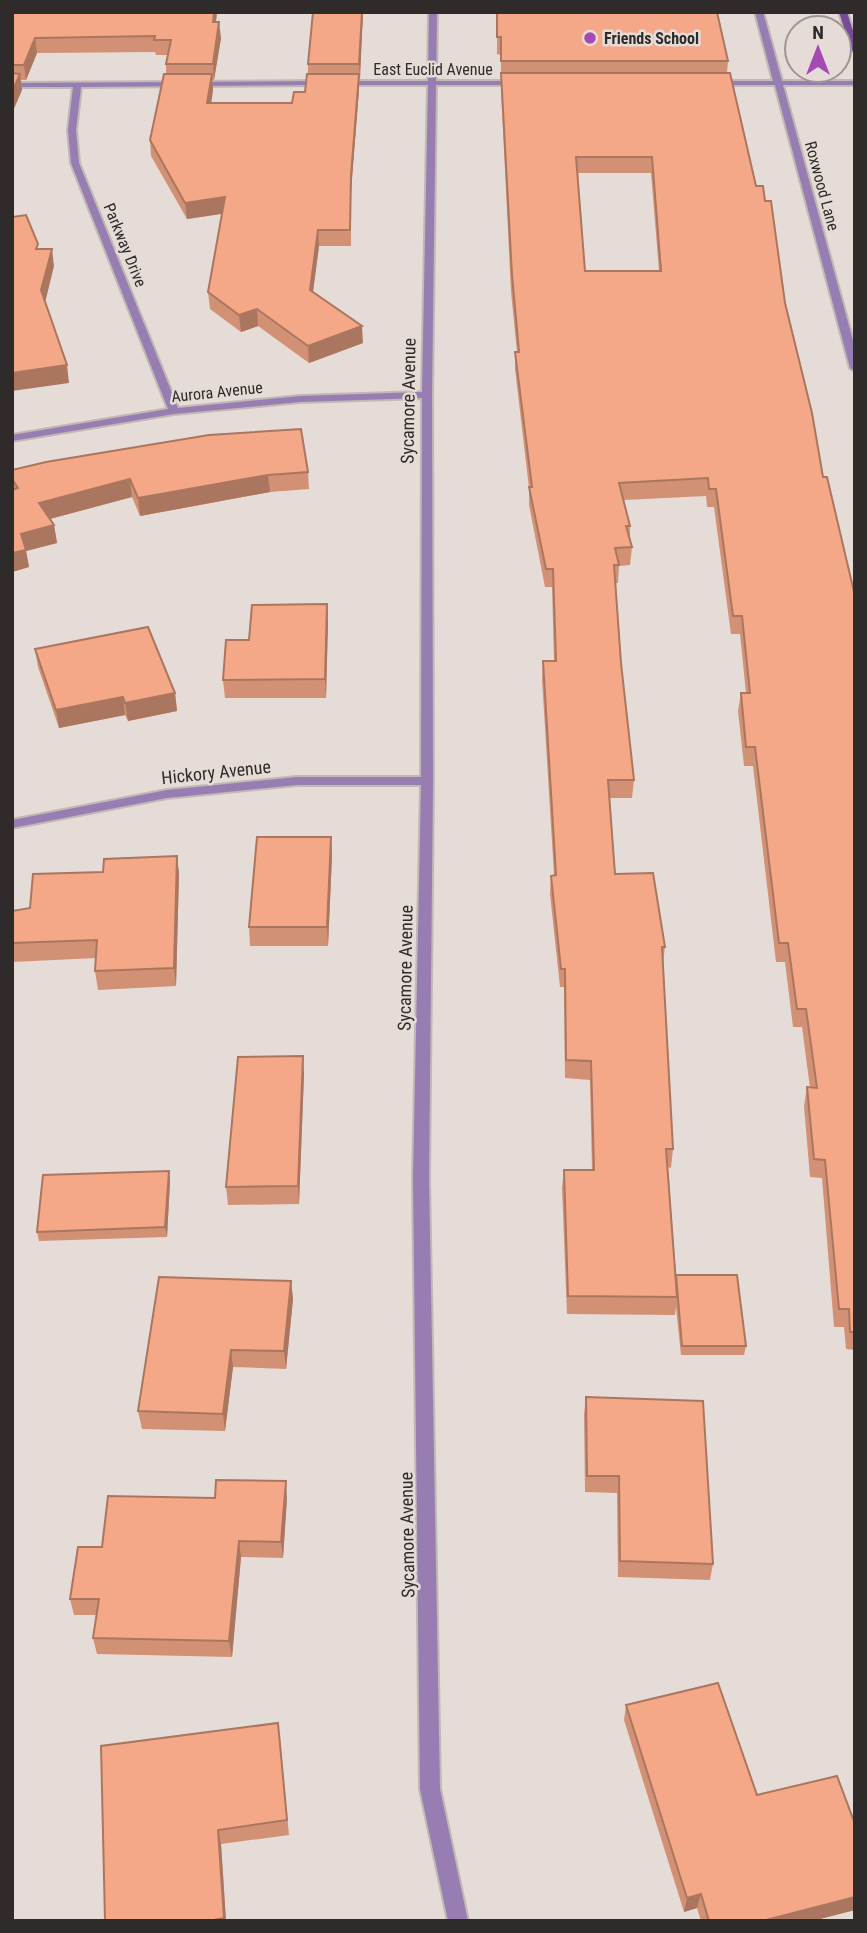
<svg xmlns="http://www.w3.org/2000/svg" width="867" height="1933" font-family="'Roboto Condensed',sans-serif">
<style>
.lines{fill:none;stroke-linecap:round;stroke-linejoin:round}
.minor-casing{stroke:#c1b9b4;stroke-width:4}
.secondary-casing{stroke:#c1b9b4;stroke-width:4}
.minor{fill:#987db2;fill-rule:evenodd}
.secondary{fill:#764c99;fill-rule:evenodd}
.wall{fill:#d29075;fill-rule:evenodd}
.shaded-wall{fill:#ab765f}
.building{fill:#f4a888;stroke:#ab765f;stroke-width:2;fill-rule:evenodd}
.poi-dot{fill:#a549b3;stroke:#e6dcd7;stroke-width:2.5}
.labels{text-anchor:middle;dominant-baseline:central;stroke-width:5;stroke-linejoin:round;paint-order:stroke}
.far-poi-label{font-size:16px;font-weight:bold;fill:#2f2b2a;stroke:#e6dcd7;text-anchor:start}
.far-street-label{font-size:16px;fill:#2f2b2a;stroke:#e6dcd7}
.street-label{font-size:18px;fill:#2f2b2a;stroke:#e6dcd7}
</style>
<rect width="100%" height="100%" fill="#e6dcd7"/>
<g class="lines">
<defs>
<g id="minor">
<path d="M429 12H437L436 81H518L522 83 518 85H436L432 395 433 781 429 1178 440 1789 468 1921H448L420 1789 413 1178 421 785H297L167 798 12 828V820L167 790 297 777H421L422 398 300 402 174 414 12 441V435L168 409 71 163 68 130 73 87H12V83L325 81V85H322L81 87 76 130 79 163 178 408 300 396 422 392 428 85H343L339 83 343 81H428Z"/>
<path d="M755 12H763L782 81H855V85H783L855 348V371L850 368 775 85H714L710 83 714 81H773Z"/>
</g>
<path id="secondary" d="M839 12H847L855 37V52L851 50Z"/>
</defs>
<use href="#minor" class="minor-casing"/>
<use href="#secondary" class="secondary-casing"/>
<use href="#minor" class="minor"/>
<use href="#secondary" class="secondary"/>
</g>
<g class="wall">
<path d="M12 12H217L216 22 221 38 214 80H212L213 90 211 103H292L305 92 308 74V64L363 12 359 90 351 191V246H319L313 291 363 343 309 363 258 326 241 332 210 309 208 292 222 214 187 219 151 156 150 140 166 74V64L168 55H156L155 52 37 53 26 80H21L22 90 12 113Z"/>
<path d="M497 12 728 61 727 73 756 186 765 201 785 303 823 477 855 596V1350L846 1349 844 1327H834L822 1178 810 1177 804 1106 807 1087 810 1088 802 1027H793L785 962H776L753 766H744L738 711 741 693H746L740 634H731L714 507H707L706 496 624 500 630 526V538L632 547 630 565 619 566 618 583H615L621 663 634 780 632 798H609L615 874 665 947 663 962 673 1149 671 1168 668 1167 676 1275 746 1346 744 1355H681L676 1307 675 1315 567 1314 562 1188 564 1170H592L590 1080 565 1078 564 987H560L550 894 551 876 554 875 542 679 543 661H554L552 587H545L529 505V488L515 369V352H517L511 292 501 89V55L497 54ZM578 173H651L659 271H585Z"/>
<path d="M12 470 308 472 309 489 270 492 140 516 132 497 50 519 54 525 57 543 26 551 29 567 12 572Z"/>
<path d="M327 604 328 622 326 698H225L223 680 249 640Z"/>
<path d="M35 649 175 693 177 711 128 721 125 715 59 728 38 667Z"/>
<path d="M331 837 332 856 328 946H250L249 927Z"/>
<path d="M177 856 179 874 176 986 98 990 95 971 96 958 12 962V911L30 908 103 872Z"/>
<path d="M304 1074 299 1204 228 1205 226 1187Z"/>
<path d="M169 1171 170 1181 167 1237 39 1241 37 1232Z"/>
<path d="M291 1281 293 1299 286 1369 233 1367 225 1431 142 1429 138 1411Z"/>
<path d="M586 1397 713 1564 710 1580 618 1577 617 1493 585 1492 584 1414Z"/>
<path d="M215 1498H287L283 1558 241 1557 232 1657 97 1654 93 1638 96 1615H74L70 1599 102 1547Z"/>
<path d="M626 1705 757 1795 855 1824V1910L812 1921H701L697 1908 684 1912 624 1720Z"/>
<path d="M280 1738 289 1835 221 1844 226 1921H105Z"/>
</g>
<g class="shaded-wall">
<path d="M214 12H217L214 38 213 22Z"/>
<path d="M362 12H363L360 80 359 64Z"/>
<path d="M219 22 221 38 214 80 213 64Z"/>
<path d="M35 38 37 53 26 80 24 65Z"/>
<path d="M20 74 22 90 12 113V92Z"/>
<path d="M212 74 213 90 209 118 207 103Z"/>
<path d="M359 74V90L351 191V246V175Z"/>
<path d="M225 197 226 213 187 219 185 203Z"/>
<path d="M318 230 319 246 311 307 310 290Z"/>
<path d="M52 249 54 266 44 307 41 290Z"/>
<path d="M257 309 258 326 241 332 239 315Z"/>
<path d="M362 326 363 343 309 363 308 346Z"/>
<path d="M67 365 69 383 12 391V373Z"/>
<path d="M268 475 270 492 140 516 138 498Z"/>
<path d="M130 479 132 497 42 521 39 503Z"/>
<path d="M54 525 57 543 26 551 29 567 12 572V553L21 534Z"/>
<path d="M327 604 328 622 326 698 325 679Z"/>
<path d="M175 693 177 711 128 721 125 703Z"/>
<path d="M123 697 125 715 59 728 56 710Z"/>
<path d="M331 837 332 856 328 946 327 927Z"/>
<path d="M177 856 179 874 176 986 174 968Z"/>
<path d="M303 1056 304 1074 299 1204 298 1186Z"/>
<path d="M169 1171 170 1181 167 1237 165 1227Z"/>
<path d="M291 1281 293 1299 286 1369 284 1351Z"/>
<path d="M231 1350 233 1367 225 1431 223 1414Z"/>
<path d="M286 1481 287 1498 283 1558 281 1542Z"/>
<path d="M239 1541 241 1557 232 1657 229 1641Z"/>
<path d="M218 1830 221 1844 226 1921H224V1918Z"/>
<path d="M701 1894 697 1908 684 1912 687 1898Z"/>
<path d="M855 1897V1910L812 1921H762Z"/>
</g>
<g class="building">
<path d="M12 12H214L213 22H219L213 64H166L171 40H154L155 36 35 38 24 65H12Z"/>
<path d="M313 12H362L359 64H308Z"/>
<path d="M497 12H717L728 61H501V37H497Z"/>
<path d="M12 73 20 74 12 92Z"/>
<path d="M501 73H730L756 186H763L765 201H771L785 303 812 413 823 477H827L855 596V1332H850L849 1309H839L825 1160 814 1159 807 1087 817 1088 806 1009H797L788 943H779L755 747H746L741 693H750L742 616H733L716 489H709L708 478 619 483 630 526H626L632 547 615 548 619 565H614L621 663 634 780H608L615 874 653 873 665 947H662L673 1149H666L677 1297 568 1296 564 1170H594L591 1061 566 1060 565 969H561L551 876 556 875 543 661H556L553 569H546L529 487H532L515 352H519L512 275ZM576 157H652L661 271H585Z"/>
<path d="M164 74H212L207 103H292L294 92H305L307 74H359L351 175 350 230H318L310 290 362 326 308 346 257 309 239 315 208 292 225 197 185 203 150 140Z"/>
<path d="M26 215 38 244 36 249H52L41 290 67 365 12 373V217Z"/>
<path d="M301 429 308 472 268 475 138 498 130 479 39 503 54 525 21 534 26 550 12 553V490L18 488 12 479V470L46 462 209 435Z"/>
<path d="M327 604 325 679 223 680 226 640H249L252 605Z"/>
<path d="M148 627 175 693 125 703 123 697 56 710 35 649Z"/>
<path d="M257 837H331L327 927H249Z"/>
<path d="M177 856 174 968 95 971 97 940 12 943V911L30 908 33 874 103 872 104 859Z"/>
<path d="M303 1056 298 1186 226 1187 238 1057Z"/>
<path d="M169 1171 165 1227 37 1232 43 1175Z"/>
<path d="M676 1275H737L746 1346H682Z"/>
<path d="M159 1277 291 1281 284 1351 231 1350 223 1414 138 1411Z"/>
<path d="M586 1397 703 1401 713 1564 620 1561 619 1476H587Z"/>
<path d="M216 1480 286 1481 281 1542 239 1541 229 1641 93 1638 99 1599H70L78 1547H102L108 1496 215 1498Z"/>
<path d="M718 1683 757 1795 837 1776 855 1824V1897L762 1921H709L701 1894 687 1898 626 1705Z"/>
<path d="M278 1723 287 1820 218 1830 224 1918 208 1921H105L101 1746Z"/>
</g>
<circle class="poi-dot" cx="590" cy="38" r="7"/>
<g class="labels">
<g class="far-poi-label">
<text x="604" y="38">Friends School</text>
</g>
<g class="far-street-label">
<text x="433" y="69">East Euclid Avenue</text>
<text transform="translate(822 186) rotate(75)">Roxwood Lane</text>
<text transform="translate(125 245) rotate(68)">Parkway Drive</text>
<text transform="translate(217 392) rotate(-6)">Aurora Avenue</text>
</g>
<g class="street-label">
<text transform="translate(408 401) rotate(-89)">Sycamore Avenue</text>
<text transform="translate(216 772) rotate(-6)">Hickory Avenue</text>
<text transform="translate(405 968) rotate(-89)">Sycamore Avenue</text>
<text transform="translate(407 1535) rotate(-91)">Sycamore Avenue</text>
</g>
</g>
<rect width="867" height="1933" fill="none" stroke="#2f2b2a" stroke-width="28"/>
<g transform="translate(818 49)"><circle r="33" fill="#e6dcd7" stroke="#9d9592" stroke-width="2"/>
<path d="M0-5L12 26L0 18L-12 26Z" fill="#a549b3"/>
<text y="-10" font-size="19" font-weight="bold" text-anchor="middle" fill="#2f2b2a">N</text>
</g>
</svg>
